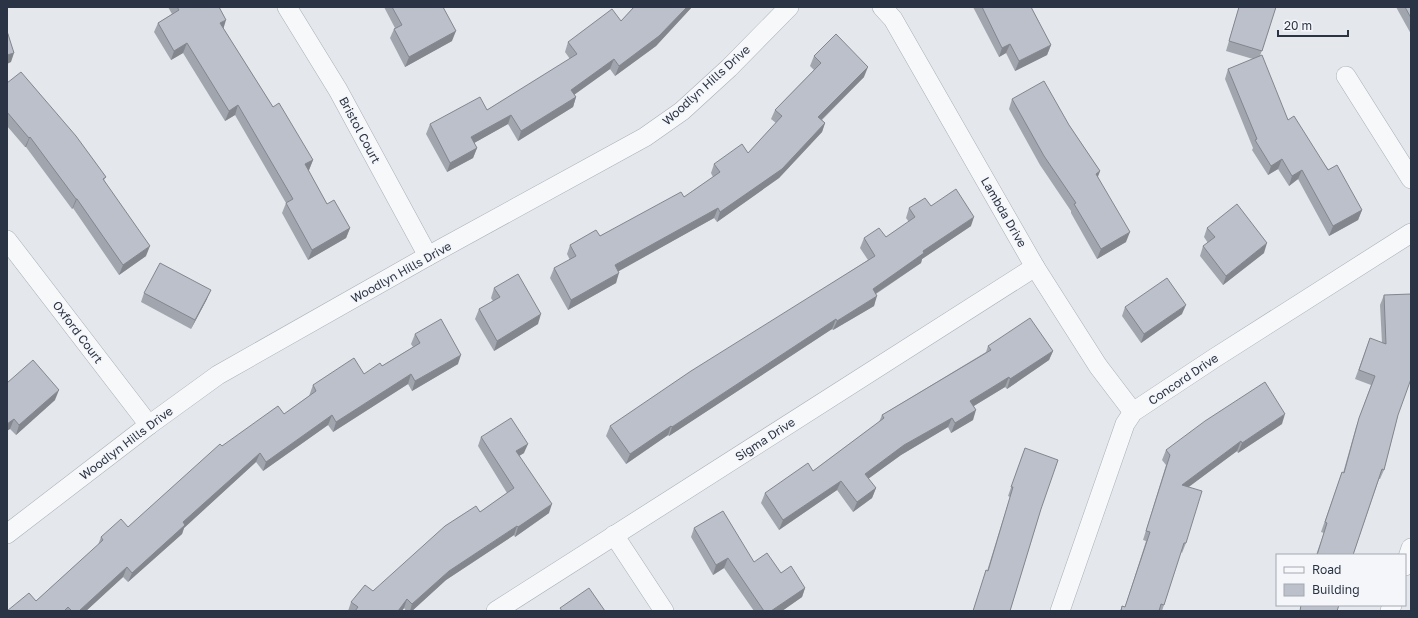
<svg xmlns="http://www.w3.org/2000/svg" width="1418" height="618" font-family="'Golos Text',sans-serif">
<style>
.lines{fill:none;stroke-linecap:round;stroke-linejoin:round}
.minor-casing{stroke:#a9aeb7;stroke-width:20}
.minor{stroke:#f7f8fa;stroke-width:19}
.wall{fill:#a1a5ae}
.shaded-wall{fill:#83868d}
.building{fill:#bbc0ca;stroke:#83868d}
.labels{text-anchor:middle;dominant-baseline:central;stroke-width:3;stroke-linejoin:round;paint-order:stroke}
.street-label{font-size:12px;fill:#2b3445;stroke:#f4f6f9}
</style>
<rect width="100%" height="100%" fill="#e4e7ec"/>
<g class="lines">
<defs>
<g id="minor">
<path d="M287 7 338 90 428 256"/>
<path d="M882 7 893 19 1035 267 1098 366 1133 412"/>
<path d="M1346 76 1411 179"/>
<path d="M7 240 149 425"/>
<path d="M7 534 149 425 218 375 428 256 645 137 682 111 729 68 789 7"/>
<path d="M614 535 664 611"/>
<path d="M1405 566 1411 548"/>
<path d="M496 611 1035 267"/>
<path d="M1060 611 1125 424 1133 412 1213 359 1411 233"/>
<path d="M1390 611 1392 605"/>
</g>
</defs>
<use href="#minor" class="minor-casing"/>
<use href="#minor" class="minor"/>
</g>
<g class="wall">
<path d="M168 7H219L223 28 273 107 313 160 309 170H308L327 204 350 228 346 238 308 260 282 213 286 203 235 115 225 121 183 53 171 60 154 32 158 23 172 14Z"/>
<path d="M384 7H443L452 41 405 67 390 38 394 29 395 28Z"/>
<path d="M634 7H692L656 46 615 76 610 69 574 95 576 97 573 107 518 141 508 124 474 143 477 148 473 158 447 172 426 134 430 124 487 110 570 59 565 52 568 42 621 21Z"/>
<path d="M973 7H1031L1051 45 1047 55 1015 71 1006 53 999 57Z"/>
<path d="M1239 7H1276L1260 56 1288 120 1362 210 1358 220 1329 236 1298 179 1289 186 1278 169 1268 175 1252 150 1253 148 1225 79 1228 69 1253 59 1226 51Z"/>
<path d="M1396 7H1411V34Z"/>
<path d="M814 56 864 77 822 120 825 123 822 132 779 178 717 222 714 218 618 271 616 283 568 310 550 278 554 268 570 260 567 254 570 245 600 236 684 197 713 177 711 173 714 164 748 153 776 123 771 119 775 110 814 70 810 66Z"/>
<path d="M7 83 106 177 104 180 146 256 119 275 73 208 72 209 26 147H25L7 126Z"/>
<path d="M1012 99 1069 125 1100 171 1098 177 1126 242 1097 259 1071 213V211L1040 165 1009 109Z"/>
<path d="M931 206 971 226 922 259 921 263 876 294 874 306 833 330 832 329 669 436 668 435 626 464 606 436 610 426 868 260 860 248 864 238 886 237 909 222 906 218 909 208Z"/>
<path d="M1207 228 1264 253 1223 285 1200 256 1203 246 1208 243 1204 237Z"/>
<path d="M494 288 538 324 494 351 475 319 479 309 493 301 491 298Z"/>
<path d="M144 293 207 299 191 329 141 302Z"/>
<path d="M1384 295 1398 415 1384 470 1380 479H1379L1353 555H1316L1324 533 1321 532 1342 472 1343 473 1356 427 1371 385 1355 379 1370 338 1382 343 1380 305Z"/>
<path d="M1125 307 1182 314 1141 343 1122 316Z"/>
<path d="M415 334 458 364 412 391 408 384 333 432 328 425 263 471 256 462 184 528 182 534 128 582 123 577 86 611H7L36 601 98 545 101 537 128 527 222 446 284 414 309 396 313 385 364 374 382 366 413 347 411 344Z"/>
<path d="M988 346 1053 351 1049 360 1007 389 1005 387 974 406 973 420 951 433 948 427 901 455 868 479 876 488 872 498 853 512 837 490 779 530 761 503 765 493 813 471 879 422 882 415 986 352Z"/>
<path d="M7 383 55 400 16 435 10 429Z"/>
<path d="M1282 424 1238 453 1237 451 1188 487 1186 543 1182 553 1181 552 1162 611H1120L1122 606 1125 607 1146 541 1143 540 1166 465 1162 460 1166 450Z"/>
<path d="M481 437 524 453 519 456 549 513 515 537 514 535 446 580 412 611H406L404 608 402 611H348L351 602 373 591 480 512 507 493 478 446Z"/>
<path d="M1025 448 1041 509 1010 611H973L983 580 986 570 987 571 1010 497 1008 496Z"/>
<path d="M694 528 754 562 781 573 805 588 802 597 782 611H754L724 568 713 575 691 537Z"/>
</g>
<g class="shaded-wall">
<path d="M687 7H692L656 46 615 76 619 66Z"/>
<path d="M226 20 223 30 220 23Z"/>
<path d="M456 31 452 41 405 67 409 57Z"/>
<path d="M187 43 183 53 171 60 174 51Z"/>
<path d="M1010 44 1006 53 999 57 1002 48Z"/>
<path d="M1051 45 1047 55 1015 71 1019 61Z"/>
<path d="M14 53 11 62 7 64V55Z"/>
<path d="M614 59 610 69 568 99 571 90Z"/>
<path d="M868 67 864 77 815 126 818 117Z"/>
<path d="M576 97 573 107 518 141 521 131Z"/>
<path d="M238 105 235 115 225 121 229 111Z"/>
<path d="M511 115 508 124 467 147 471 137Z"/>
<path d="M825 123 822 132 779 178 717 222 720 212Z"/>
<path d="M30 137 26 147H25L29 138Z"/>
<path d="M477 148 473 158 447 172 450 163Z"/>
<path d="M1282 159 1278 169 1268 175 1271 166Z"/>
<path d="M313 160 309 170 301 174 305 164Z"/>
<path d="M1302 170 1298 179 1289 186 1292 176Z"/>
<path d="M1100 171 1096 180V174Z"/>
<path d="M76 199H77L73 208 72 209Z"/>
<path d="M718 208 714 218 612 275 615 265Z"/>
<path d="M1362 210 1358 220 1329 236 1333 226Z"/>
<path d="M974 217 971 226 922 259 921 263 869 298 873 289 923 251Z"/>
<path d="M350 228 346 238 308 260 312 250Z"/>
<path d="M1130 232 1126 242 1097 259 1101 249Z"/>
<path d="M1267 243 1264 253 1223 285 1226 276Z"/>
<path d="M150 246 146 256 119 275 123 265Z"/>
<path d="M619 273 616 283 568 310 571 300Z"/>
<path d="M211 290 207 299 191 329 195 320Z"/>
<path d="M877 296 874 306 833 330 837 321Z"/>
<path d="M1186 305 1182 314 1141 343 1144 334Z"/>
<path d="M541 314 538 324 494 351 497 341Z"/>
<path d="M836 319 832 329 669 436 672 427Z"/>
<path d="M1053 351 1049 360 1007 389 1010 379Z"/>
<path d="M461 355 458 364 412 391 415 381Z"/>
<path d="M411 374 408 384 333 432 336 422Z"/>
<path d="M1009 377 1005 387 967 410 970 401Z"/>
<path d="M59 390 55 400 16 435 19 425Z"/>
<path d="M976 410 973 420 951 433 955 423Z"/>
<path d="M1285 414 1282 424 1238 453 1242 443Z"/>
<path d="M332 415 328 425 263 471 266 462Z"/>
<path d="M952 418 948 427 901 455 861 484 865 474 904 445Z"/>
<path d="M14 419 10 429 7 431V424Z"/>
<path d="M671 426 668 435 626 464 630 454Z"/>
<path d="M1241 441 1237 451 1178 495 1182 485Z"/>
<path d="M528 444 524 453 512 460 516 451Z"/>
<path d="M260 453 256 462 184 528 182 534 128 582 132 573 183 522Z"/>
<path d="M841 481 837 490 779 530 783 520Z"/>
<path d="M876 488 872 498 853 512 857 502Z"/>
<path d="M552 504 549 513 515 537 518 527Z"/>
<path d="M517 526 514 535 446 580 412 611H410L412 604 449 571Z"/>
<path d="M728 558 724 568 713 575 716 565Z"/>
<path d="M127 567 123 577 86 611H79Z"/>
<path d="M805 588 802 597 782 611H771Z"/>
<path d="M407 599 404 608 402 611H398Z"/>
</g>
<g class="building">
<path d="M177 7H219L226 20 220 23 273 107 279 103 313 160 305 164 327 204 334 200 350 228 312 250 286 203 293 199 238 105 229 111 187 43 174 51 158 23 179 10Z"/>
<path d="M392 7H443L456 31 409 57 394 29 402 25Z"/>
<path d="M634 7H687L659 36 619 66 614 59 571 90 576 97 521 131 511 115 471 137 477 148 450 163 430 124 480 97 487 110 577 54 568 42 612 9 621 21Z"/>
<path d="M982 7H1031L1051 45 1019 61 1010 44 1002 48Z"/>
<path d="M1239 7H1276L1262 51 1229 41Z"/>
<path d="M1405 7H1411V18Z"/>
<path d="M7 31 14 53 7 55Z"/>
<path d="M836 34 868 67 818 117 825 123 782 169 720 212 718 208 615 265 619 273 571 300 554 268 576 256 570 245 596 230 600 236 681 192 684 197 720 172 714 164 742 144 748 153 782 116 775 110 821 63 814 56Z"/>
<path d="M1262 55 1288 120 1294 116 1328 170 1337 165 1362 210 1333 226 1302 170 1292 176 1282 159 1271 166 1255 140 1257 139 1228 69Z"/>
<path d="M21 72 76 136 106 177 103 179 150 246 123 265 77 199H76L30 137 29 138 7 112V83Z"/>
<path d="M1044 81 1069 125 1100 171 1096 174 1130 232 1101 249 1074 204 1076 203 1044 156 1012 99Z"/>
<path d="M956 189 974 217 923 251 924 253 873 289 877 296 837 321 836 319 672 427 671 426 630 454 610 426 691 371 875 256 864 238 879 228 886 237 915 217 909 208 925 198 931 206Z"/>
<path d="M1237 204 1267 243 1226 276 1203 246 1215 237 1207 228Z"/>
<path d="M160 263 211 290 195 320 144 293Z"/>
<path d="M518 274 541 314 497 341 479 309 500 297 494 288Z"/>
<path d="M1167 278 1186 305 1144 334 1125 307Z"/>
<path d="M1411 294V379L1398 415 1384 470 1382 469 1353 555H1317L1327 523 1325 522 1342 472 1344 473 1359 418 1375 376 1359 370 1370 338 1386 344 1384 295Z"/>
<path d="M1030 318 1053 351 1010 379 1009 377 970 401 976 410 955 423 952 418 904 445 865 474 876 488 857 502 841 481 783 520 765 493 808 463 813 471 884 418 882 415 991 350 988 346Z"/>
<path d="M441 319 461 355 415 381 411 374 336 422 332 415 266 462 260 453 183 522 185 525 132 573 127 567 79 611H72L68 607 64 611H7L29 593 36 601 103 540 101 537 121 519 128 527 220 444 222 446 278 406 284 414 316 391 313 385 354 358 364 374 380 363 382 366 420 343 415 334Z"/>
<path d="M33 360 59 390 19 425 14 419 7 424V383Z"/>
<path d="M1265 382 1285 414 1242 443 1241 441 1182 485 1202 491 1186 543H1184L1164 605 1161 604 1159 611H1121L1122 606 1125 607 1150 532 1146 531 1170 455 1166 450 1205 421Z"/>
<path d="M511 418 528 444 516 451 552 504 518 527 517 526 449 571 412 604 407 599 398 611H355L358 607 351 602 365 585 373 591 445 526 476 506 480 512 514 488 481 437Z"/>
<path d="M1025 448 1058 460 1041 509 1010 611H973L986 570 988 571 1013 487H1011Z"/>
<path d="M723 511 754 562 767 553 781 573 791 566 805 588 771 611H764L728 558 716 565 694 528Z"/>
<path d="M589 588 605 611H562L560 608Z"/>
<path d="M1301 605H1339L1337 611H1300Z"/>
</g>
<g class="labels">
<g class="street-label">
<text transform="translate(706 85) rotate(-42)">Woodlyn Hills Drive</text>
<text transform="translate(360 130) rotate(62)">Bristol Court</text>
<text transform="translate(1004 212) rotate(60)">Lambda Drive</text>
<text transform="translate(401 272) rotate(-29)">Woodlyn Hills Drive</text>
<text transform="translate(78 332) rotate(53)">Oxford Court</text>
<text transform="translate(1183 379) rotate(-34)">Concord Drive</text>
<text transform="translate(765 439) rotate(-33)">Sigma Drive</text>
<text transform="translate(126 443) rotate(-37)">Woodlyn Hills Drive</text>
</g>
</g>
<rect width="1418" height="618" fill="none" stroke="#2b3445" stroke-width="16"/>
<rect x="1276" y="554" width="130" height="52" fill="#f4f6f9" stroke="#a4a8b1"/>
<rect x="1284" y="567" width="20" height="6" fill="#f7f8fa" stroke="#a4a8b1"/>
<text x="1312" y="574" font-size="12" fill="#2b3445">Road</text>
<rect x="1284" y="584" width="20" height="12" fill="#bbc0ca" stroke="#a4a8b1"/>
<text x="1312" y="594" font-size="12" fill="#2b3445">Building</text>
<path d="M1278 30v6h70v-6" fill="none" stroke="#2b3445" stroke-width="2"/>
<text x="1284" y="30" font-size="12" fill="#2b3445" stroke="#f4f6f9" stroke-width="3" paint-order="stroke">20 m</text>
</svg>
